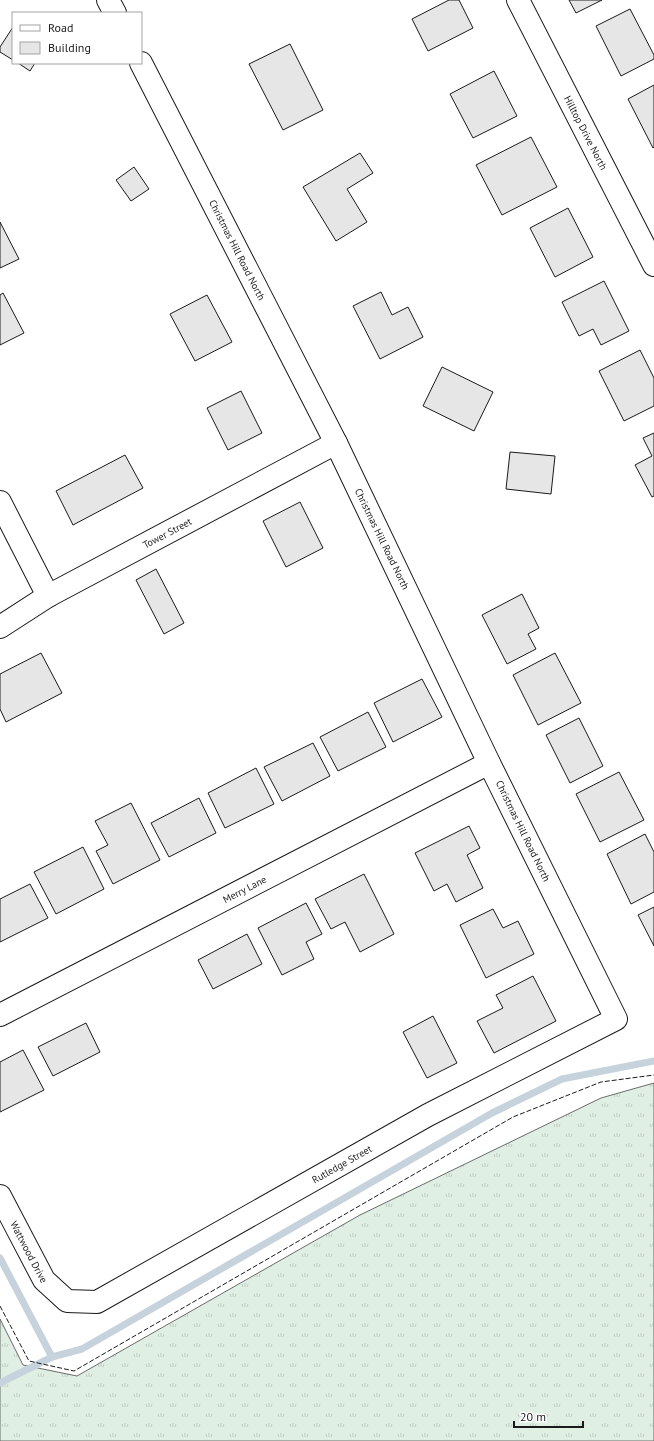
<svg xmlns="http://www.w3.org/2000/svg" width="654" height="1441" font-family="'PT Sans',sans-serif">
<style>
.grass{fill:url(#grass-tufts);stroke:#6a6a6a}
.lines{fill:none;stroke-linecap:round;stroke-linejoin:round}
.stream{stroke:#c6d2dc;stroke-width:7}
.building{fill:#e6e6e6;stroke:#1a1a1a}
.minor-casing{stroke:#1a1a1a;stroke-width:24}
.minor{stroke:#fff;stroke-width:22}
.fence{stroke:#1a1a1a;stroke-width:1;stroke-dasharray:5 2;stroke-linecap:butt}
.labels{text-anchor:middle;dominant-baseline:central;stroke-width:3;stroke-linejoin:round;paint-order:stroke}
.street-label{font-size:10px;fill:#1a1a1a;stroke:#fff}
</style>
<defs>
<pattern id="grass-tufts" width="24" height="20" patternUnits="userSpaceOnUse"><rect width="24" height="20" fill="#e0efe3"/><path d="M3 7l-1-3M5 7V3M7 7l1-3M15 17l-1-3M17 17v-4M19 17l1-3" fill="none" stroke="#c0ccc2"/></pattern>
</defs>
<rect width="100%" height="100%" fill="#fff"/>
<path class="grass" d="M654 1083V1441H0V1319L23 1365 77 1376 360 1215 601 1098Z"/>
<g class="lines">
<g class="stream">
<path d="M0 1258 52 1357 82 1349 492 1113 562 1079 654 1061"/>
<path d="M0 1383 52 1357"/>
</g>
</g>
<g class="building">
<path d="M449 0H459L473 28 428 51 412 19Z"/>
<path d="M569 0H602L576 13Z"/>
<path d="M630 9 654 55V59L621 76 596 26Z"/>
<path d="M13 27V60L0 52V47Z"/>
<path d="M290 44 323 110 283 130 249 64Z"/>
<path d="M18 63H35L30 71Z"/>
<path d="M494 71 517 116 473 138 450 94Z"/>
<path d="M654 85V147L653 148 628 99Z"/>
<path d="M531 137 557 187 502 215 476 165Z"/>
<path d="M360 153 373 173 347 189 367 222 336 241 303 187Z"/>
<path d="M134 167 149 189 131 201 116 180Z"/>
<path d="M568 208 593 257 555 277 530 228Z"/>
<path d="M0 222 19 259 0 268Z"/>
<path d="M604 281 629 331 601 345 593 329 579 336 562 302Z"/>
<path d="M381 292 392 315 408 307 423 337 380 359 353 306Z"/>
<path d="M3 293 24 333 0 345V295Z"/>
<path d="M207 295 232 342 195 361 170 314Z"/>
<path d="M640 350 654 378V406L624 421 599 371Z"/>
<path d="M442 367 493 392 474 431 423 406Z"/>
<path d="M241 391 262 433 228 450 207 408Z"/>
<path d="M654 433V496L652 497 635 465 652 456 643 438Z"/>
<path d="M510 452 555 456 551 494 506 489Z"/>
<path d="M125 455 143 488 73 525 56 491Z"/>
<path d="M300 502 323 548 286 567 263 521Z"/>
<path d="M156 569 184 623 164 634 136 580Z"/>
<path d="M522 594 539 628 528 634 536 649 507 664 482 615Z"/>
<path d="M41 653 62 693 6 722 0 709V674Z"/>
<path d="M555 653 581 703 538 725 513 675Z"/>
<path d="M422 679 442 717 393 742 374 703Z"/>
<path d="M368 712 386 747 338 771 320 737Z"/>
<path d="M579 718 603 766 570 783 546 735Z"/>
<path d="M313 743 330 776 282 801 264 767Z"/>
<path d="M256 768 274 804 225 828 208 793Z"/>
<path d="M619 772 644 820 600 842 576 794Z"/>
<path d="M199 798 216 833 169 857 151 823Z"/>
<path d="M131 803 160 860 113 884 96 851 108 845 95 821Z"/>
<path d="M469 826 480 848 467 855 483 888 456 902 447 884 434 891 415 853Z"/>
<path d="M645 834 654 852V892L631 904 607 854Z"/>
<path d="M83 847 104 889 56 914 34 872Z"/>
<path d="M364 874 394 934 360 952 345 922 331 929 315 899Z"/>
<path d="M30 884 48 918 0 942V899Z"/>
<path d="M306 903 322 934 306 942 314 959 282 975 258 928Z"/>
<path d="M654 907V946L638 915Z"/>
<path d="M493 909 503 928 518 921 534 954 486 978 460 925Z"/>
<path d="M247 934 262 964 213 989 198 960Z"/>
<path d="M533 976 556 1021 494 1053 477 1021 503 1008 496 995Z"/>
<path d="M433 1016 457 1063 427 1078 403 1032Z"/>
<path d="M86 1023 100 1052 53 1076 38 1047Z"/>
<path d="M23 1050 44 1090 0 1112V1062Z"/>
</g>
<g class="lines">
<defs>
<g id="minor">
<path d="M108 0 115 13"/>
<path id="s1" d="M518 0 654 265"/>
<path d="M0 502 48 596"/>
<path id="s2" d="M0 627 48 596 336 443"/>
<path id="s3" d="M0 1015 489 763"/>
<path id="s4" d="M0 1196 44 1280 67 1301 97 1302 428 1115 616 1019 489 763 336 443 141 63"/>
</g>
</defs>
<use href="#minor" class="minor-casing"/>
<use href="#minor" class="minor"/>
<path class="fence" d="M0 1306 29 1361 74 1371 513 1117 601 1082 654 1075"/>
</g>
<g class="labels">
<g class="street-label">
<text stroke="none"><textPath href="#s1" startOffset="149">Hilltop Drive North</textPath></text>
<text transform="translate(237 250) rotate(63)">Christmas Hill Road North</text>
<text stroke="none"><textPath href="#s2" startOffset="192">Tower Street</textPath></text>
<text transform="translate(382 539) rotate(64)">Christmas Hill Road North</text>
<text transform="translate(523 831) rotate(64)">Christmas Hill Road North</text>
<text stroke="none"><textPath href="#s3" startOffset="275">Merry Lane</textPath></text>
<text stroke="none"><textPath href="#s4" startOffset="437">Rutledge Street</textPath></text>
<text stroke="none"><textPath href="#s4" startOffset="63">Wattwood Drive</textPath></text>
</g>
</g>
<rect x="12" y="12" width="130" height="52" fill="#ffffff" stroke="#a3a3a3"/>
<rect x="20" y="25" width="20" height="6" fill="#ffffff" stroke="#a3a3a3"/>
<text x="48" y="32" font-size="12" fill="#1a1a1a">Road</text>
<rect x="20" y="42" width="20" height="12" fill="#e6e6e6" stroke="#a3a3a3"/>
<text x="48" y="52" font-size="12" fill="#1a1a1a">Building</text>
<path d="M514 1421v6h69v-6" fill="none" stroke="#1a1a1a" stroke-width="2"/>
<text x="520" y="1421" font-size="12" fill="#1a1a1a" stroke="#ffffff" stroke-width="3" paint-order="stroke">20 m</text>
</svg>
